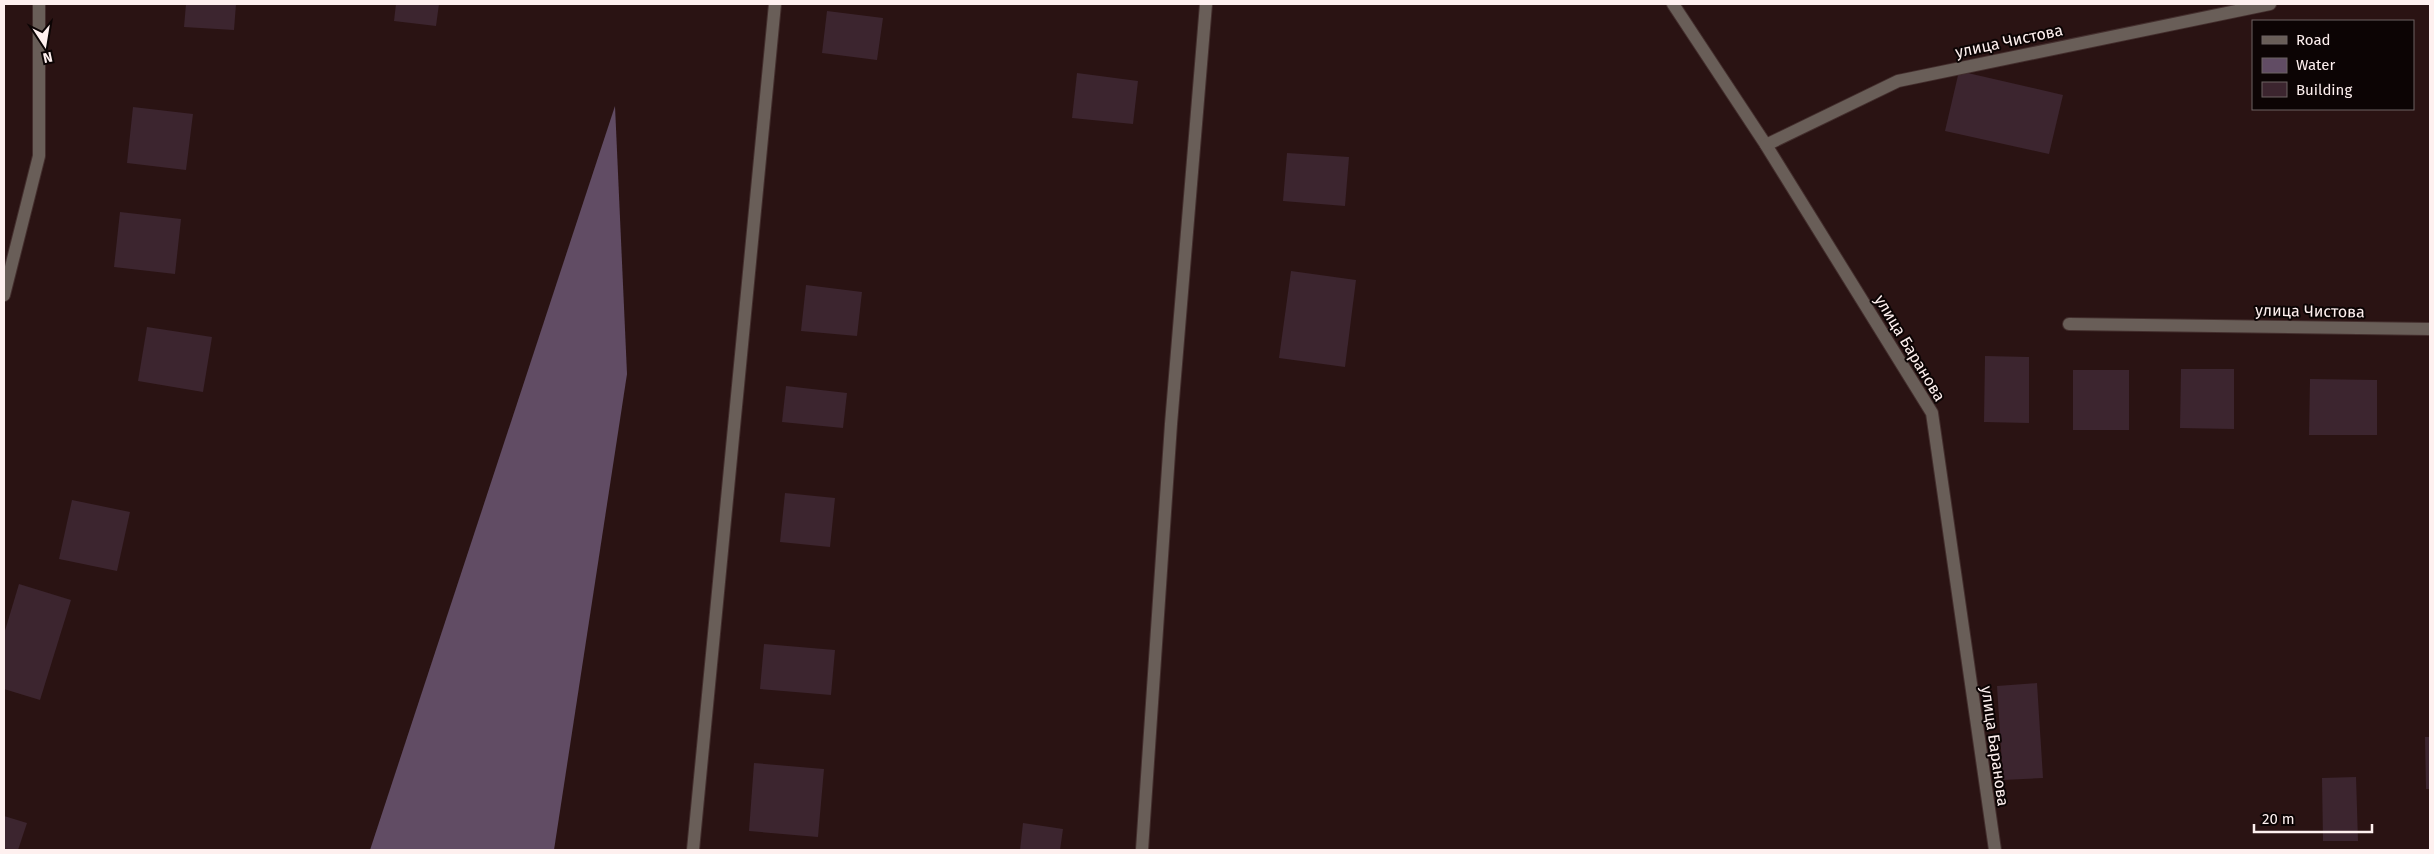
<svg xmlns="http://www.w3.org/2000/svg" width="2434" height="854" font-family="'Fira Sans',sans-serif">
<style>
.water{fill:#614c64}
.building{fill:#3c252f}
.lines{fill:none;stroke-linecap:round;stroke-linejoin:round}
.street-casing{stroke:#432e2d;stroke-width:14}
.street{stroke:#695e58;stroke-width:12}
.labels{text-anchor:middle;dominant-baseline:central;stroke-width:4;stroke-linejoin:round;paint-order:stroke}
.street-label{font-size:16px;fill:#fef0ef;stroke:#0c0404}
</style>
<rect width="100%" height="100%" fill="#2a1313"/>
<path class="water" d="M615 106 627 374 554 850H370Z"/>
<g class="building">
<path d="M186 4H236L234 30 184 27Z"/>
<path d="M396 4H439L436 26 394 21Z"/>
<path d="M827 11 883 18 877 60 822 53Z"/>
<path d="M1959 71 2063 95 2049 154 1945 131Z"/>
<path d="M1077 73 1138 81 1133 124 1072 118Z"/>
<path d="M133 107 193 114 186 170 127 163Z"/>
<path d="M1287 153 1349 157 1345 206 1283 201Z"/>
<path d="M120 212 181 219 175 274 114 267Z"/>
<path d="M1291 271 1356 280 1345 367 1279 358Z"/>
<path d="M806 285 862 292 857 336 801 331Z"/>
<path d="M147 327 212 337 203 392 138 381Z"/>
<path d="M1985 356 2029 357V423L1984 422Z"/>
<path d="M2181 369H2234V429L2180 428Z"/>
<rect x="2073" y="370" width="56" height="60"/>
<path d="M2310 379 2377 380V435H2309Z"/>
<path d="M786 386 847 393 843 428 782 422Z"/>
<path d="M785 493 835 498 830 547 780 542Z"/>
<path d="M72 500 130 512 117 571 59 559Z"/>
<path d="M19 584 71 600 40 700 4 689V634Z"/>
<path d="M764 644 835 650 831 695 760 689Z"/>
<path d="M2037 683 2043 778 2003 780 1997 686Z"/>
<path d="M2425 737H2430V789H2426Z"/>
<path d="M754 763 824 769 818 837 749 831Z"/>
<path d="M2356 777 2358 841H2323L2322 778Z"/>
<path d="M4 816 27 823 18 850H4Z"/>
<path d="M1023 823 1063 829 1060 850H1020Z"/>
</g>
<g class="lines">
<defs>
<g id="street">
<path d="M1673 4 1766 145 1932 413 1995 850"/>
<path d="M1766 145 1898 81 2270 4"/>
<path d="M4 295 39 156V4"/>
<path d="M2069 324 2430 329"/>
<path d="M693 850 775 4"/>
<path d="M1142 850 1171 424 1206 4"/>
</g>
</defs>
<use href="#street" class="street-casing"/>
<use href="#street" class="street"/>
</g>
<g class="labels">
<g class="street-label">
<text transform="translate(2009 41) rotate(-12)">улица Чистова</text>
<text transform="translate(2310 311) rotate(1)">улица Чистова</text>
<text transform="translate(1910 348) rotate(59)">улица Баранова</text>
<text transform="translate(1995 746) rotate(82)">улица Баранова</text>
</g>
</g>
<rect width="2434" height="854" fill="none" stroke="#fef0ef" stroke-width="10"/>
<rect x="2252" y="20" width="162" height="90" fill="#0c0404" stroke="#6d6262"/>
<rect x="2262" y="36" width="25" height="8" fill="#695e58" stroke="#6d6262"/>
<text x="2296" y="45" font-size="15" fill="#fef0ef">Road</text>
<rect x="2262" y="58" width="25" height="15" fill="#614c64" stroke="#6d6262"/>
<text x="2296" y="70" font-size="15" fill="#fef0ef">Water</text>
<rect x="2262" y="82" width="25" height="15" fill="#3c252f" stroke="#6d6262"/>
<text x="2296" y="95" font-size="15" fill="#fef0ef">Building</text>
<g transform="translate(45 45) rotate(168)" stroke="#0c0404" stroke-width="4" paint-order="stroke">
<path d="M0-4L9 19L0 12L-9 19Z" fill="#fef0ef"/>
<text y="-8" font-size="14" font-weight="bold" text-anchor="middle" fill="#fef0ef">N</text>
</g>
<path d="M2254 824v8h118v-8" fill="none" stroke="#fef0ef" stroke-width="2.5"/>
<text x="2262" y="824" font-size="15" fill="#fef0ef" stroke="#0c0404" stroke-width="4" paint-order="stroke">20 m</text>
</svg>
